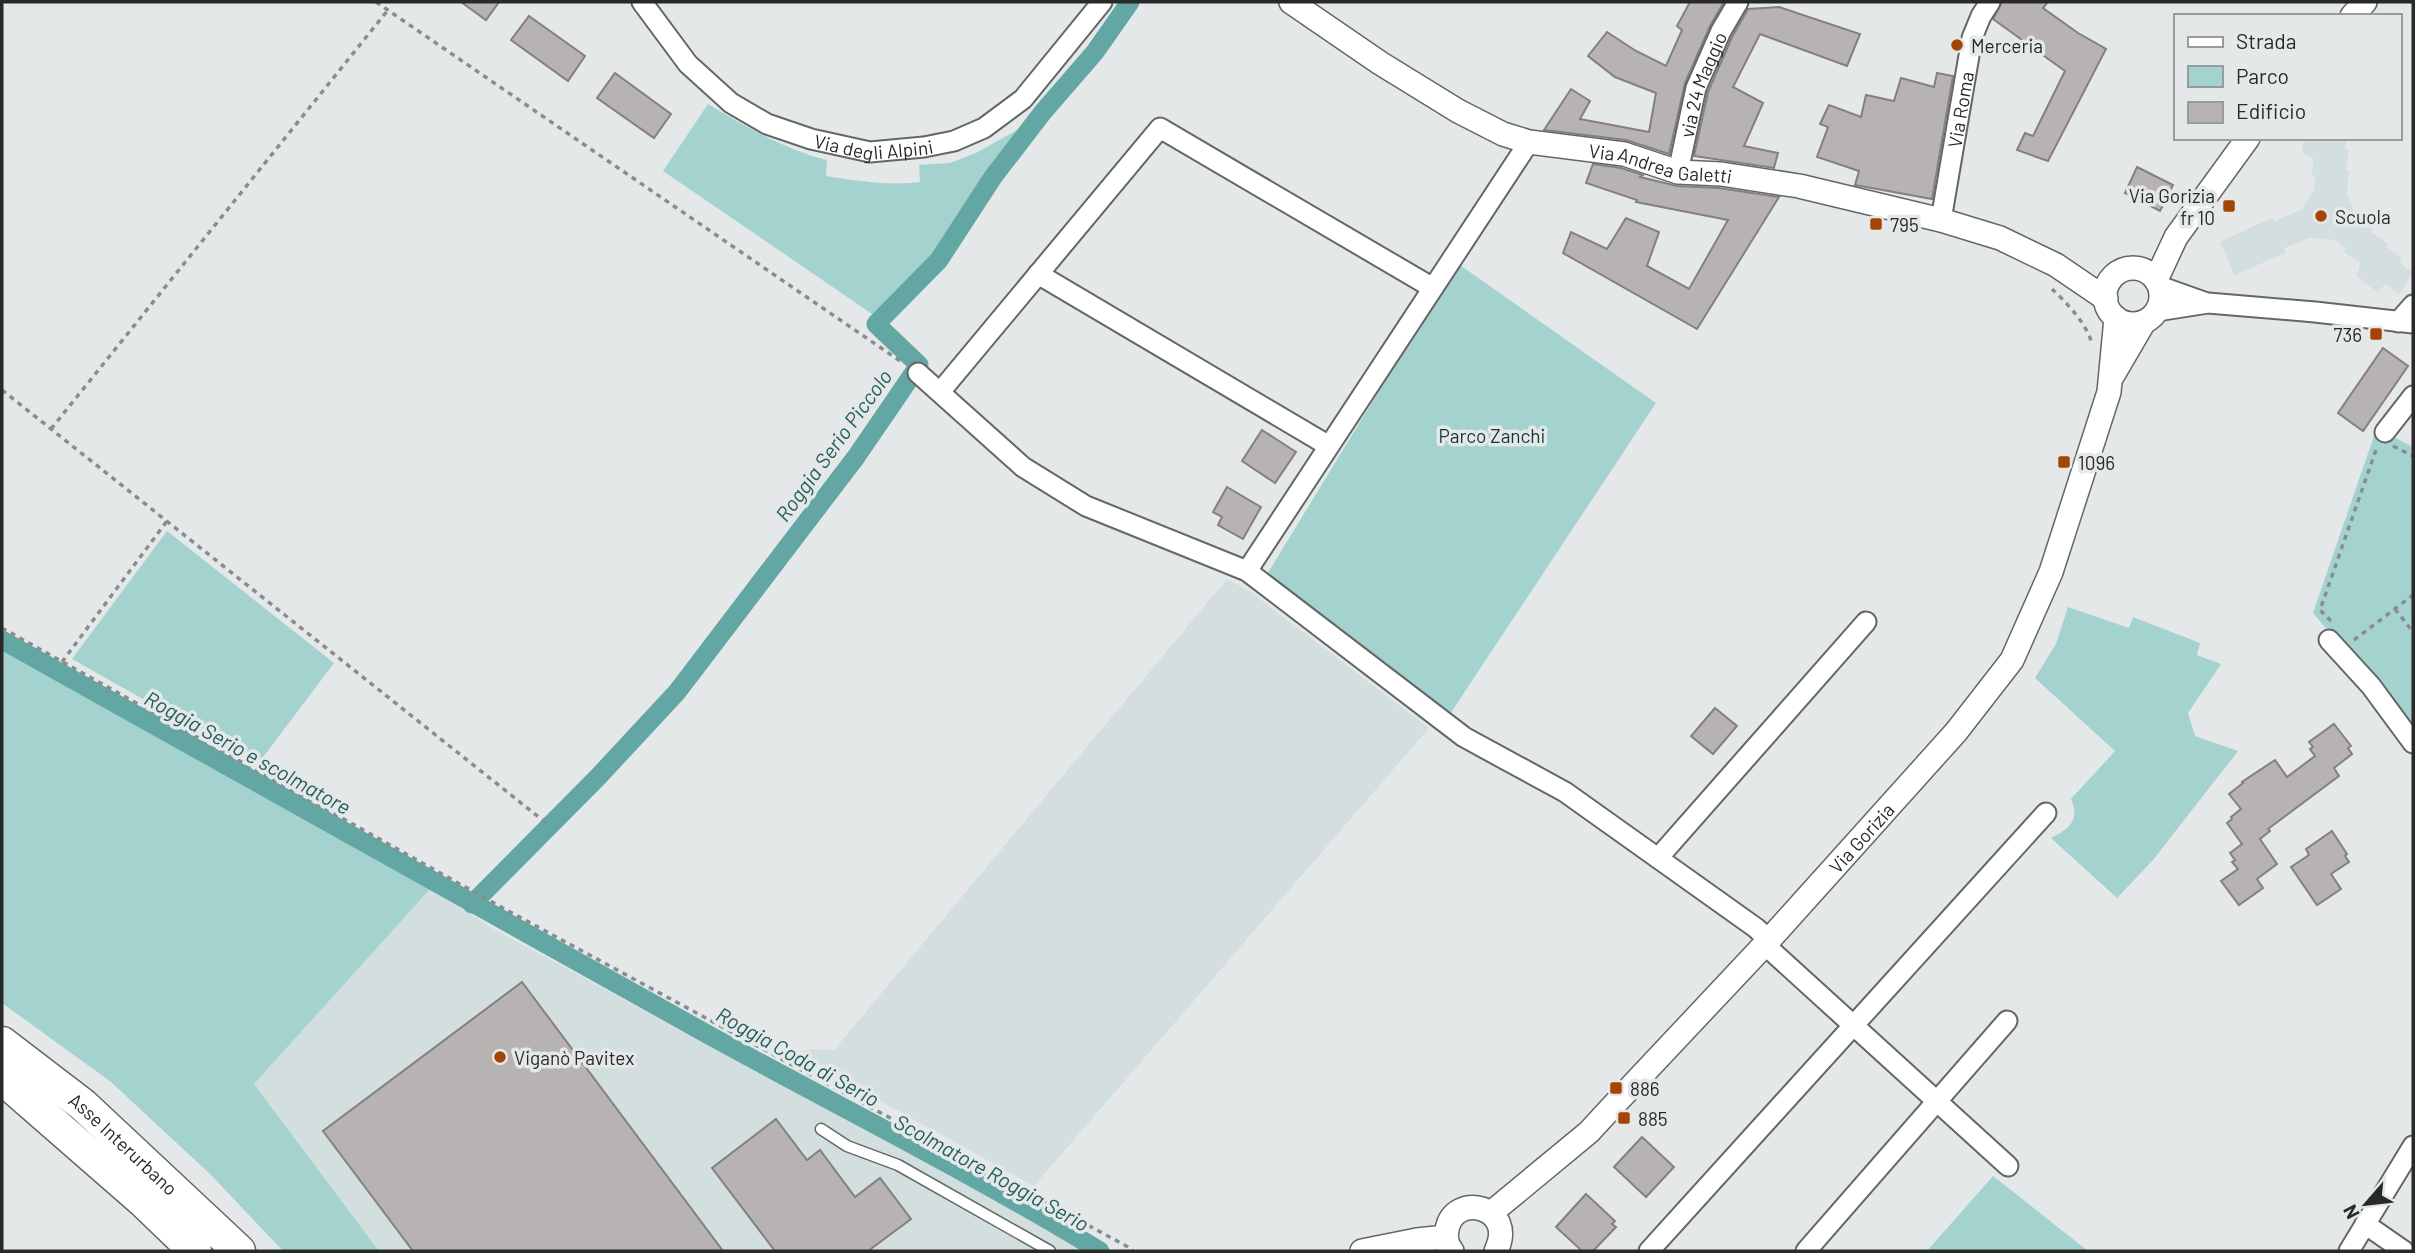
<svg xmlns="http://www.w3.org/2000/svg" width="2415" height="1253" font-family="Barlow,sans-serif">
<style>
.built{fill:#d2dfde}
.green{fill:#a4d3cf}
.lines{fill:none;stroke-linecap:round;stroke-linejoin:round}
.canal{stroke:#62a7a3;stroke-width:19}
.building{fill:#b6b3b2;stroke:#83807f;stroke-width:2}
.service-casing{stroke:#636766;stroke-width:13}
.minor-casing{stroke:#636766;stroke-width:23}
.tertiary-casing{stroke:#636766;stroke-width:26}
.trunk-casing{stroke:#636766;stroke-width:35}
.path{stroke:#8a8d8d;stroke-width:3.5;stroke-dasharray:5 5;stroke-linecap:butt}
.service{stroke:#fff;stroke-width:10}
.minor{stroke:#fff;stroke-width:19}
.tertiary{stroke:#fff;stroke-width:23}
.trunk{stroke:#fff;stroke-width:32}
.poi-dot{fill:#a64307;stroke:#e5e8e8;stroke-width:2.5}
.labels{text-anchor:middle;dominant-baseline:central;stroke-width:7;stroke-linejoin:round;paint-order:stroke}
.poi-label{font-size:19px;fill:#282a2a;stroke:#e5e8e8;text-anchor:start}
.street-label{font-size:19px;fill:#282a2a;stroke:#e5e8e8}
.park-label{font-size:19px;fill:#133634;stroke:#e5e8e8}
.water-label{font-size:21px;font-style:italic;fill:#235e5b;stroke:#e5e8e8}
</style>
<rect width="100%" height="100%" fill="#e5e8e8"/>
<g class="built">
<path d="M2304 138H2346L2345 149 2349 151 2346 170H2349L2347 193 2354 214 2373 229 2371 232 2388 244 2387 247 2402 259 2400 263 2413 273 2399 294 2386 284 2377 292 2357 276 2360 263 2344 252 2346 248 2335 240 2309 238 2284 248 2286 253 2234 275 2220 242 2273 217 2275 221 2302 209 2314 190 2315 177 2312 176 2313 158 2302 152Z"/>
<path d="M1227 579 1248 590 1429 728 1034 1186 794 1053 812 1049 834 1050Z"/>
<path d="M431 888 494 929 1028 1218 1082 1251H379L254 1084Z"/>
</g>
<g class="green">
<path d="M708 104C746 127 784 149 827 160L826 176C857 181 889 186 920 182L919 165 950 163 976 153 1017 130 1019 136 987 175 936 253 875 316 663 171Z"/>
<path d="M1457 263 1656 403 1450 714 1266 576Z"/>
<path d="M2375 433 2392 436 2413 447V733L2313 613Z"/>
<path d="M167 531 334 663 258 764 72 659Z"/>
<path d="M2068 607 2129 628 2133 617 2200 643 2197 655 2221 664 2188 713 2195 736 2238 751 2153 860 2117 898 2051 838C2070 829 2080 820 2071 799L2115 751 2035 678 2056 644Z"/>
<path d="M2 651 431 888 254 1084 379 1251H283L211 1175 111 1082 2 1003Z"/>
<path d="M1993 1176 2088 1251H1927Z"/>
</g>
<g class="lines">
<g class="canal">
<path d="M2 640C237 772 472 904 707 1034 838 1106 972 1173 1100 1251"/>
<path d="M472 904 598 777 677 692 856 457 919 365 876 324 939 260 993 177 1043 112 1095 52 1130 2"/>
</g>
</g>
<g class="building">
<path d="M461 2H499L486 20Z"/>
<path d="M1690 2H1724L1710 26 1685 83 1669 154 1626 140 1544 130 1571 89 1590 101 1580 119 1649 132 1656 93 1615 77 1588 56 1607 32 1636 51 1666 66 1682 30 1677 26Z"/>
<path d="M2002 2H2048L2043 8 2078 33 2106 49 2048 161 2017 150 2025 133 2033 136 2065 71 1993 19Z"/>
<path d="M1779 7 1860 34 1847 66 1760 34 1733 87 1763 103 1744 146 1778 153 1774 168 1694 156 1708 92 1732 37 1748 9Z"/>
<path d="M529 16 585 56 568 81 511 40Z"/>
<path d="M615 73 671 114 654 138 597 98Z"/>
<path d="M1937 73 1953 76 1932 199 1855 185 1859 171 1817 157 1828 127 1820 124 1829 105 1861 117 1866 95 1894 101 1901 78 1934 87Z"/>
<path d="M1593 164 1621 168 1643 175 1640 177 1677 186 1719 188 1779 197 1697 329 1563 253 1571 232 1607 249 1626 218 1659 232 1647 266 1689 289 1728 220 1636 202 1637 200 1586 183Z"/>
<path d="M2137 167 2173 185 2160 211 2125 193Z"/>
<path d="M2383 348 2408 366 2363 431 2338 413Z"/>
<path d="M1262 430 1296 452 1275 483 1242 461Z"/>
<path d="M1227 487 1261 507 1243 539 1218 525 1222 517 1213 512Z"/>
<path d="M1715 708 1737 726 1713 754 1691 736Z"/>
<path d="M2334 724 2351 746 2348 748 2352 754 2334 768 2339 776 2268 829 2270 831 2260 839 2277 864 2257 879 2263 888 2239 905 2221 881 2238 869 2232 862 2235 860 2230 853 2242 844 2227 823 2232 819 2231 817 2241 809 2229 794 2243 783 2242 782 2275 760 2287 777 2315 756 2310 749 2313 747 2309 742Z"/>
<path d="M2332 831 2347 854 2345 856 2349 862 2331 874 2341 889 2317 905 2291 867 2309 855 2306 849Z"/>
<path d="M522 982 723 1251H413L323 1131Z"/>
<path d="M776 1119 807 1160 820 1150 855 1197 880 1178 911 1219 868 1251H775L712 1168Z"/>
<path d="M1642 1137 1674 1167 1646 1197 1614 1167Z"/>
<path d="M1586 1194 1615 1221 1612 1224 1616 1227 1593 1251H1582L1556 1227Z"/>
</g>
<g class="lines">
<defs>
<path id="service" d="M821 1129 847 1146 898 1165 1050 1251"/>
<g id="minor">
<path id="s1" d="M642 2 688 64 731 103 767 124 811 139 870 152 924 147 954 141 984 128 1023 99 1102 2"/>
<path id="s2" d="M1678 172 1696 88 1721 31 1738 2"/>
<path id="s3" d="M1941 220 1972 38 1981 16 1990 2"/>
<path d="M1038 274 1329 446"/>
<path d="M2159 286 2204 302"/>
<path d="M2157 311 2208 303 2315 312 2413 323"/>
<path d="M2398 322 2413 305"/>
<path d="M918 373 1023 467 1086 506 1247 571 1464 737 1565 792 1756 928 1769 940"/>
<path d="M940 392 1160 128 1433 288"/>
<path d="M2385 432 2413 396"/>
<path d="M1247 571 1529 142"/>
<path d="M2329 640 2371 686 2413 743"/>
<path d="M1658 858 1866 622"/>
<path d="M1765 945 2008 1166"/>
<path d="M2365 1224 2404 1251"/>
<path d="M1649 1251 2046 813"/>
<path d="M1806 1251 2007 1021"/>
<path d="M2349 1251 2413 1146"/>
</g>
<g id="tertiary">
<path id="s4" d="M1291 2 1380 63 1458 111 1503 134 1529 142 1624 154 1678 172 1721 174 1799 186 1941 220 2000 238 2056 265 2106 299"/>
<path d="M2352 16 2365 2"/>
<circle cx="2133" cy="296" r="28"/>
<path d="M2156 280 2176 237 2248 138"/>
<path d="M2113 375 2144 322"/>
<path id="s5" d="M1491 1213 1589 1132 1612 1107 1769 940 1956 732 2012 660 2051 572 2109 392 2116 318"/>
<path d="M1362 1251 1417 1240 1446 1237"/>
<path d="M1452 1251C1447 1245 1445 1238 1447 1230 1453 1191 1518 1206 1496 1251"/>
</g>
<g id="trunk">
<path id="s6" d="M2 1043 83 1105 239 1251"/>
<path d="M2 1078 143 1201 195 1251"/>
</g>
</defs>
<use href="#service" class="service-casing"/>
<use href="#minor" class="minor-casing"/>
<use href="#tertiary" class="tertiary-casing"/>
<use href="#trunk" class="trunk-casing"/>
<g class="path">
<path d="M376 2 903 363"/>
<path d="M2052 289C2067 303 2087 324 2092 344"/>
<path d="M2 390 550 826"/>
<path d="M51 429 388 10"/>
<path d="M2393 446 2413 456"/>
<path d="M2395 609 2413 632"/>
<path d="M2331 621 2320 610 2377 447"/>
<path d="M2 628 501 907 1130 1248 1133 1251"/>
<path d="M2354 640 2413 595"/>
<path d="M62 662 167 521"/>
</g>
<use href="#service" class="service"/>
<use href="#minor" class="minor"/>
<use href="#tertiary" class="tertiary"/>
<use href="#trunk" class="trunk"/>
</g>
<g class="poi-dot">
<circle cx="1957" cy="45" r="7"/>
<rect x="2222" y="199" width="14" height="14" rx="3.5"/>
<circle cx="2321" cy="216" r="7"/>
<rect x="1869" y="217" width="14" height="14" rx="3.5"/>
<rect x="2369" y="327" width="14" height="14" rx="3.5"/>
<rect x="2057" y="455" width="14" height="14" rx="3.5"/>
<circle cx="500" cy="1057" r="7"/>
<rect x="1609" y="1081" width="14" height="14" rx="3.5"/>
<rect x="1617" y="1111" width="14" height="14" rx="3.5"/>
</g>
<g class="labels">
<g class="poi-label">
<text x="1971" y="45">Merceria</text>
<text x="2215" y="195" text-anchor="end">Via Gorizia<tspan x="2215" dy="22">fr 10</tspan></text>
<text x="2335" y="216">Scuola</text>
<text x="1890" y="224">795</text>
<text x="2362" y="334" text-anchor="end">736</text>
<text x="2078" y="462">1096</text>
<text x="514" y="1057">Viganò Pavitex</text>
<text x="1630" y="1088">886</text>
<text x="1638" y="1118">885</text>
</g>
<g class="street-label">
<text stroke="none"><textPath href="#s2" startOffset="91">via 24 Maggio</textPath></text>
<text stroke="none"><textPath href="#s3" startOffset="112">Via Roma</textPath></text>
<text stroke="none"><textPath href="#s1" startOffset="287">Via degli Alpini</textPath></text>
<text stroke="none"><textPath href="#s4" startOffset="411">Via Andrea Galetti</textPath></text>
<text stroke="none"><textPath href="#s5" startOffset="528">Via Gorizia</textPath></text>
<text stroke="none"><textPath href="#s6" startOffset="158">Asse Interurbano</textPath></text>
</g>
<g class="park-label">
<text x="1492" y="435">Parco Zanchi</text>
</g>
<g class="water-label">
<text transform="translate(833 445) rotate(-54)">Roggia Serio Piccolo</text>
<text transform="translate(248 752) rotate(29)">Roggia Serio e scolmatore</text>
<text transform="translate(798 1056) rotate(29)">Roggia Coda di Serio</text>
<text transform="translate(992 1172) rotate(29)">Scolmatore Roggia Serio</text>
</g>
</g>
<rect width="2415" height="1253" fill="none" stroke="#282a2a" stroke-width="7"/>
<rect x="2174" y="14" width="228" height="126" fill="#e5e8e8" stroke="#999c9c" stroke-width="2"/>
<rect x="2188" y="37" width="35" height="10" fill="#ffffff" stroke="#999c9c" stroke-width="2"/>
<text x="2236" y="49" font-size="21" fill="#282a2a">Strada</text>
<rect x="2188" y="66" width="35" height="21" fill="#a4d3cf" stroke="#999c9c" stroke-width="2"/>
<text x="2236" y="84" font-size="21" fill="#282a2a">Parco</text>
<rect x="2188" y="102" width="35" height="21" fill="#b6b3b2" stroke="#999c9c" stroke-width="2"/>
<text x="2236" y="119" font-size="21" fill="#282a2a">Edificio</text>
<g transform="translate(2366 1204) rotate(242)" stroke="#e5e8e8" stroke-width="5" paint-order="stroke">
<path d="M0-5L12 26L0 18L-12 26Z" fill="#282a2a"/>
<text y="-10" font-size="19" font-weight="bold" text-anchor="middle" fill="#282a2a">N</text>
</g>
</svg>
